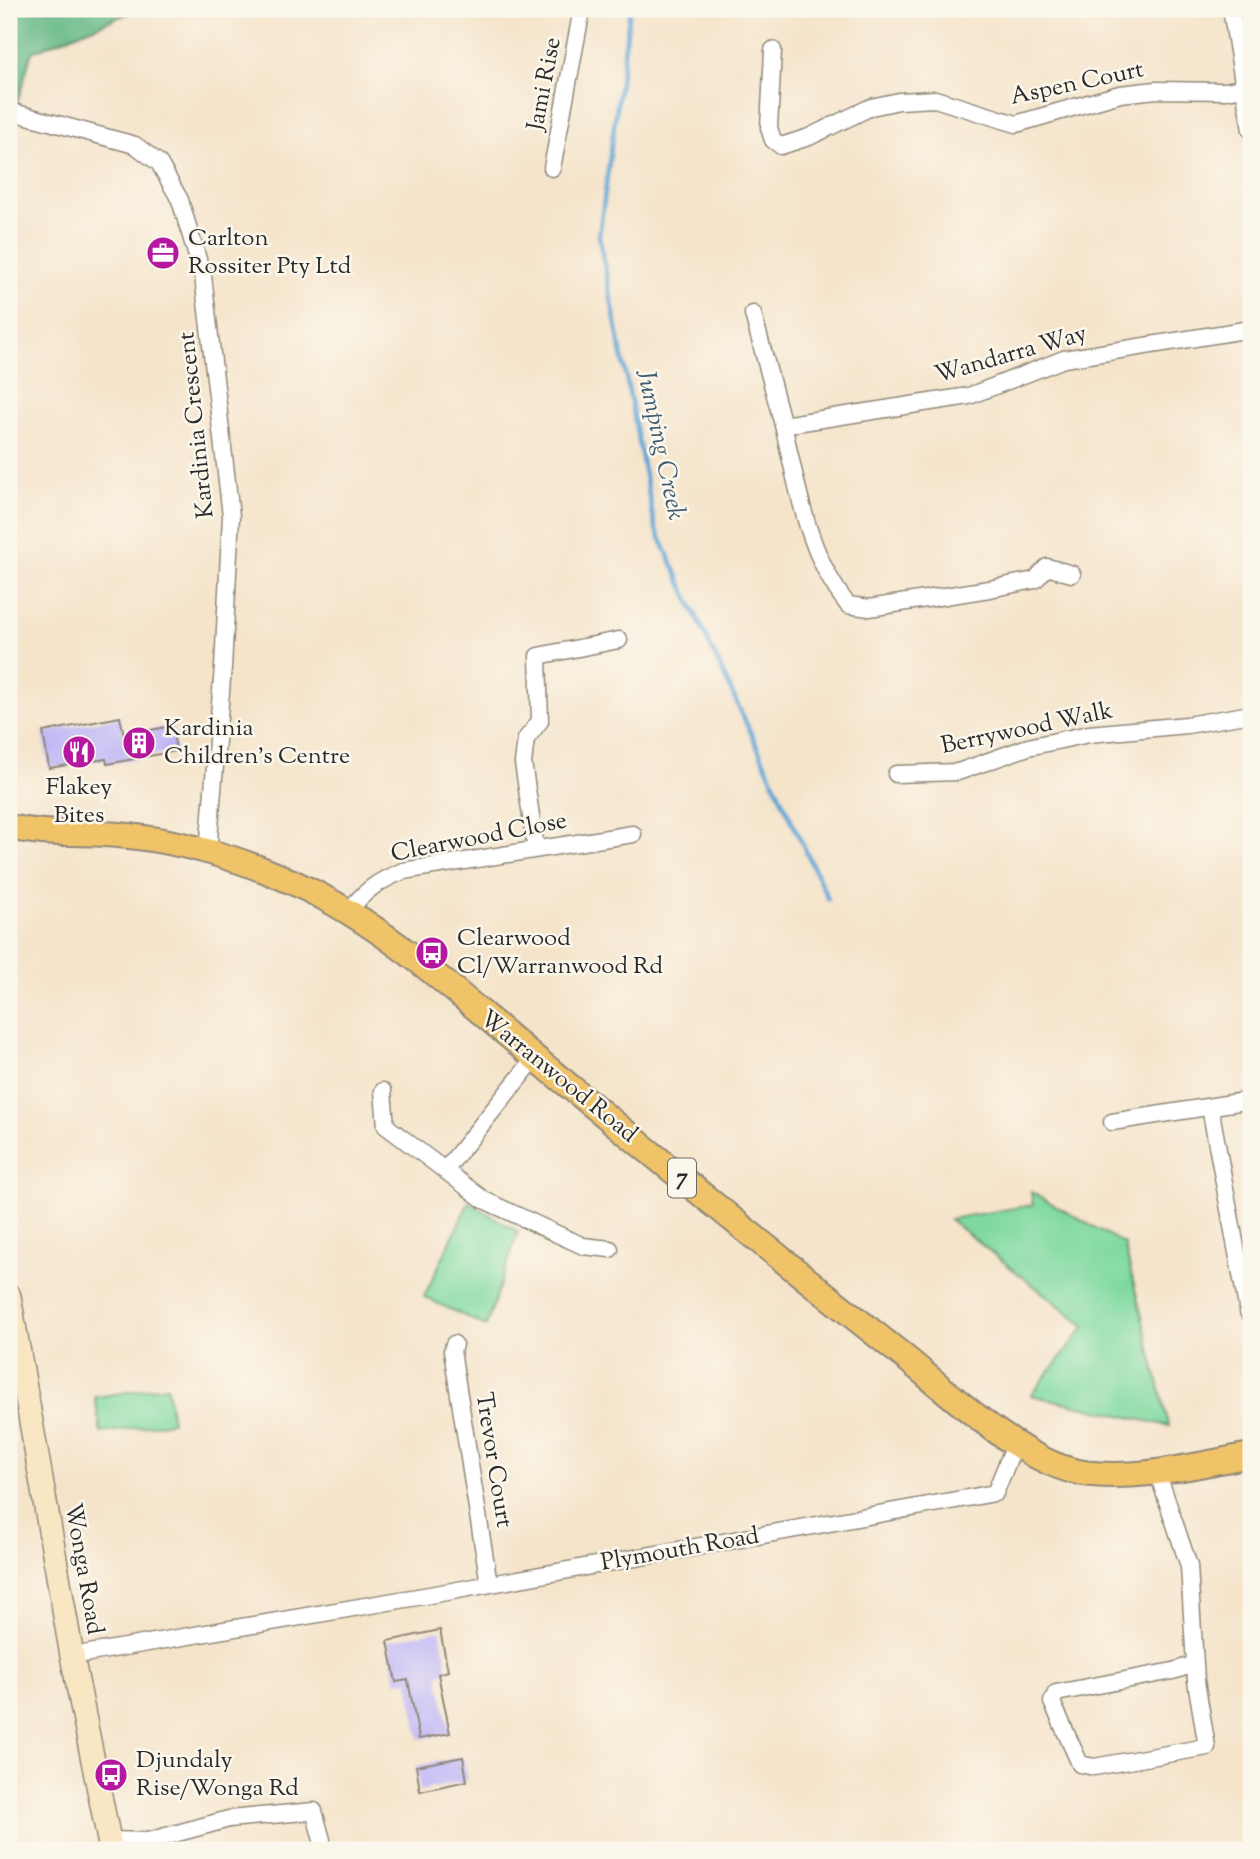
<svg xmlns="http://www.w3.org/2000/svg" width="1260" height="1859" font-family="'Sorts Mill Goudy',serif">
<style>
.green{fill:#7ed99f;stroke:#548265;stroke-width:2}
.forest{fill:#66b986;stroke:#487258;stroke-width:2}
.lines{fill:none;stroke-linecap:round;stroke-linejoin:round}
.stream{stroke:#5fa5d5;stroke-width:4.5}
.building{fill:#bcb2f6}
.street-casing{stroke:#90887a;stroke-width:19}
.secondary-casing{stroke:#90887a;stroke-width:26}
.primary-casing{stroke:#90887a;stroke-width:28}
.street{stroke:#fff;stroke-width:16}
.secondary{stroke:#f9e7c3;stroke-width:23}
.primary{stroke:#f0c369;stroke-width:24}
.labels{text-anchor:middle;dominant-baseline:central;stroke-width:5;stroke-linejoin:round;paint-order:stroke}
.shield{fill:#fbf7ec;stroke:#696865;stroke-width:2}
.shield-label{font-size:23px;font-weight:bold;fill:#2b2b2b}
.street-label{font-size:24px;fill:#2b2b2b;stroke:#fbf7ec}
.poi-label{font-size:24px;fill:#2b2b2b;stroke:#fbf7ec;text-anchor:start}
.water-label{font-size:26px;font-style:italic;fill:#405c6f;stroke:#fbf7ec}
</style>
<rect width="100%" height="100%" fill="#fbf7ec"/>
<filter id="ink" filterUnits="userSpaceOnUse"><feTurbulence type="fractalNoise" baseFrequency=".0143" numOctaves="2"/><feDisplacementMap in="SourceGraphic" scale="14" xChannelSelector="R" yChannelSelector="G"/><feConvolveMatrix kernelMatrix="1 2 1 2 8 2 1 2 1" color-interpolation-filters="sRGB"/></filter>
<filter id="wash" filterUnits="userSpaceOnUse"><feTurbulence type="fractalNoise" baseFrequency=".00686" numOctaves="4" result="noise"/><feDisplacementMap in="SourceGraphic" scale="28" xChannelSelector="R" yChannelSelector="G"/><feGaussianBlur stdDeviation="1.57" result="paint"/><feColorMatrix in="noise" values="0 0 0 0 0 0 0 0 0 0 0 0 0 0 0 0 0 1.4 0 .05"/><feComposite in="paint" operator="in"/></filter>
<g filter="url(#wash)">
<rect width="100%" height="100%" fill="#f5e4ca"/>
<g class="green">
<path d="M1031 1192 1124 1244 1169 1426 1031 1395 1085 1326 949 1219 1033 1205Z"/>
<path d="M469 1202 518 1232 486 1326 424 1297Z"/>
<path d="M167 1386 172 1422 101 1433 95 1397Z"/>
</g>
<path class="forest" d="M9 9H139L32 52 17 104 9 102Z"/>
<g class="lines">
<path class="stream" d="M630 9 599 236 655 527 828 899"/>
</g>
<g id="blocks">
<g class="building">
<path d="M120 717 124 735 172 726 176 751 107 764 106 759 49 768 43 732Z"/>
<path d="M440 1630 448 1671 438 1674 450 1733 419 1739 408 1680 396 1682 388 1641Z"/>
<path d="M463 1757 467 1781 420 1791 416 1766Z"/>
</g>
</g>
</g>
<g filter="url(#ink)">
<use href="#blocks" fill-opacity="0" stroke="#90887a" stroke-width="2"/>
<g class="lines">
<defs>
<g id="street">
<path d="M1231 9 1251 130"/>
<path d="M773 50 769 128 773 140 781 146 809 137 871 107 899 101 935 99 1016 124 1120 94 1156 90 1225 91 1244 88"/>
<path d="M9 111 135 145 159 163 180 200 203 276 231 516 223 667 208 852"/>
<path d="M552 168 582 9"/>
<path d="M753 314 783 425"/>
<path d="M1072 574 1047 567 1035 580 989 589 869 608 848 605C807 554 798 488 783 425L969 396 1064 359 1251 329"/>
<path d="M896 774 958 772 1028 747 1089 734 1187 725 1251 714"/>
<path d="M536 849 523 763 526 739 540 721 538 656 619 640"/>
<path d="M348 912C364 891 378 881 403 871L633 834"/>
<path d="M383 1091 386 1126 484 1200 583 1246 610 1249"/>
<path d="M1210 1107 1248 1312"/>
<path d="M1112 1122 1251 1100"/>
<path d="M446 1169 535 1058"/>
<path d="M454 1344 452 1351 489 1584"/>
<path d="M1157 1471 1189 1566 1196 1681 1207 1747 1094 1767 1080 1764 1052 1702 1056 1693 1173 1671 1195 1664"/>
<path d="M72 1656 441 1593 995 1493 1015 1444"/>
<path d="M109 1840 148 1841 229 1819 314 1811 322 1840"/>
</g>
<path id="secondary" d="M9 1296 72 1656 111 1850"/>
<path id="primary" d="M9 827C45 835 67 832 103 834 173 837 250 860 313 892 396 934 468 1003 540 1062 658 1159 777 1257 897 1351 945 1389 1018 1460 1078 1472 1134 1482 1196 1465 1251 1455"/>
</defs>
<use href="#street" class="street-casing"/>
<use href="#secondary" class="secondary-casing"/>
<use href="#primary" class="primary-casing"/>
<use href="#street" class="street"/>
<use href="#secondary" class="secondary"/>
<use href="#primary" class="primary"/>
</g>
</g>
<defs>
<symbol id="office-disc" viewBox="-11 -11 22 22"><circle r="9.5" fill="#b5179e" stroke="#fbf7ec"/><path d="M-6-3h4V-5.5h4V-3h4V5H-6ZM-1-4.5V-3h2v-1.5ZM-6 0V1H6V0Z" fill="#fff"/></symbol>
<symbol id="building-disc" viewBox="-11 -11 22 22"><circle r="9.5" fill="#b5179e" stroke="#fbf7ec"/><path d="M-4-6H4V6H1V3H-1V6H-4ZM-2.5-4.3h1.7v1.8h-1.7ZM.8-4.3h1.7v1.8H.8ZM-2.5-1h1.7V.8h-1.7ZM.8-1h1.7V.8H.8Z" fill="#fff"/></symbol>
<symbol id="restaurant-disc" viewBox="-11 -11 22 22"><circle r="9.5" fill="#b5179e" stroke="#fbf7ec"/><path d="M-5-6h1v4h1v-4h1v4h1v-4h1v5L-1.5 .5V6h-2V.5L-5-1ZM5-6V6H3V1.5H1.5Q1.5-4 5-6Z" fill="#fff"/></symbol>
<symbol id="bus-disc" viewBox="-11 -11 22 22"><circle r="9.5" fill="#b5179e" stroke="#fbf7ec"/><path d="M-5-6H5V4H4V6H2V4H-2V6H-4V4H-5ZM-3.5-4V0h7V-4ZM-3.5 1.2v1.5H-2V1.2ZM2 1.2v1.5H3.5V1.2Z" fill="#fff"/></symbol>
</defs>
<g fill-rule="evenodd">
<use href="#office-disc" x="144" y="234" width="38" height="38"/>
<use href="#building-disc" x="120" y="724" width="38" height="38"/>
<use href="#restaurant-disc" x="60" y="733" width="38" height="38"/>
<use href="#bus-disc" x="413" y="934" width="38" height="38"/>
<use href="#bus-disc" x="92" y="1756" width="38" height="38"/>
</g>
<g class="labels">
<rect class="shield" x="668" y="1158.5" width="28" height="39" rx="5"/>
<g class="shield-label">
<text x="682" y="1178">7</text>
</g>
<g class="street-label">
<text transform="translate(545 84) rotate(-79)">Jami Rise</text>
<text transform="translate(1077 84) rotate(-12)">Aspen Court</text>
<text transform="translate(1011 355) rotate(-16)">Wandarra Way</text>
<text transform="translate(197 425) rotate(-96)">Kardinia Crescent</text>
<text transform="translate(1027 729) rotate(-12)">Berrywood Walk</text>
<text transform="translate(479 838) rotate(-11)">Clearwood Close</text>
<text transform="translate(558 1077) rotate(39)">Warranwood Road</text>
<text transform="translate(493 1460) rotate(81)">Trevor Court</text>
<text transform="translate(680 1550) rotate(-10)">Plymouth Road</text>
<text transform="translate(83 1569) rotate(80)">Wonga Road</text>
</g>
<g class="poi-label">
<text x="188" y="239">Carlton<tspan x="188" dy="28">Rossiter Pty Ltd</tspan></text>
<text x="164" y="729">Kardinia<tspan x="164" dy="28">Children's Centre</tspan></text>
<text x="79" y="788" text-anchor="middle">Flakey<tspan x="79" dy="28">Bites</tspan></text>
<text x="457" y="939">Clearwood<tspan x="457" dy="28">Cl/Warranwood Rd</tspan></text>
<text x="136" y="1761">Djundaly<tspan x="136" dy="28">Rise/Wonga Rd</tspan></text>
</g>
<g class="water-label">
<text transform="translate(660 445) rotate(78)">Jumping Creek</text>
</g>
</g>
<rect width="1260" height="1859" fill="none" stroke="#fbf7ec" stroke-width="35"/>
</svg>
